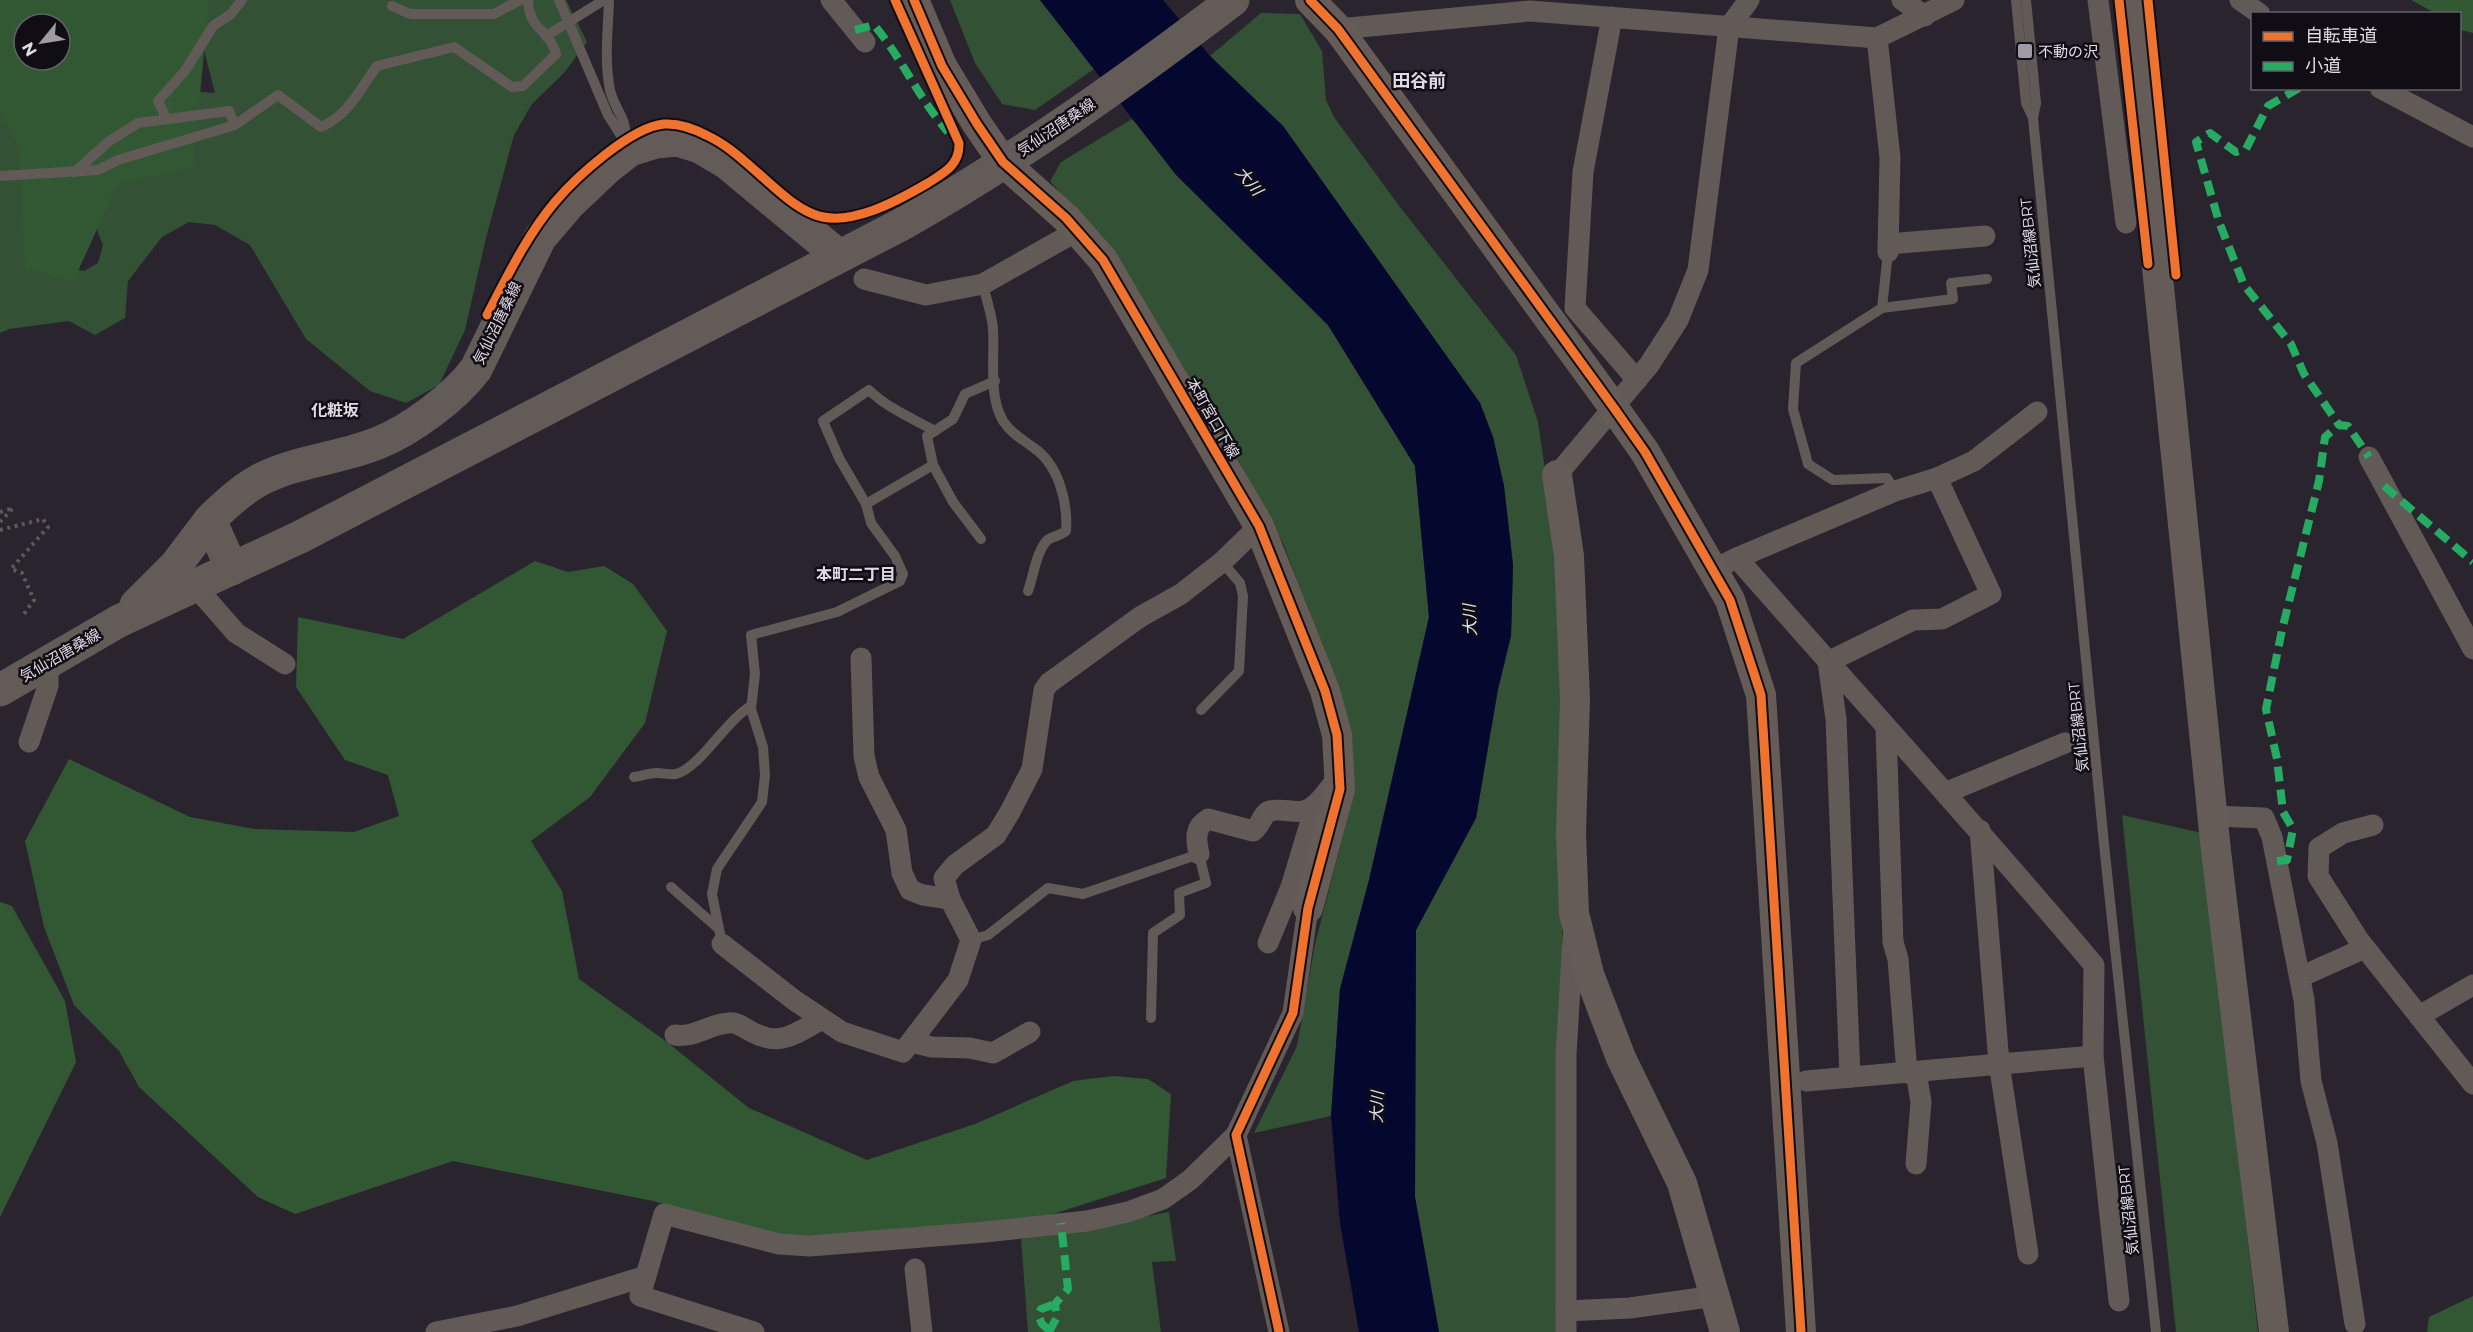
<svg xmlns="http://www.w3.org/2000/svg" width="2473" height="1332" font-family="Montserrat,'Noto Sans JP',sans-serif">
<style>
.green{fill:#335134}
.forest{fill:#315833;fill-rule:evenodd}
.water{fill:#04082e}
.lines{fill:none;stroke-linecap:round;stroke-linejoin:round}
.path{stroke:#5f5a59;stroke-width:4;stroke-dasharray:3 4.5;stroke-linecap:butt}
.lane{stroke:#615a56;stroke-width:10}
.street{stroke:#615a56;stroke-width:21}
.secondary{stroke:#655c58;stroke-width:30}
.primary{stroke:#625b58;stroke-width:33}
.quiet{stroke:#26ab63;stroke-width:8;stroke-dasharray:15 8;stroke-linecap:butt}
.cycleway-casing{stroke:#110d14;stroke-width:13}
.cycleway{stroke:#ef722f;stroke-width:9}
.poi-dot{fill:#a09aa5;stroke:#110d14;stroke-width:2}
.labels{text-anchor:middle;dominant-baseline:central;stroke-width:5;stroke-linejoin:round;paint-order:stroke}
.poi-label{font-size:15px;fill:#e0dae5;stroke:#110d14;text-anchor:start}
.street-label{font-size:15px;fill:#e0dae5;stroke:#110d14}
.water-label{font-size:16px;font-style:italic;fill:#dae5f4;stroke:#110d14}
.neighbourhood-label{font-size:16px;font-weight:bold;fill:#e0dae5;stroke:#110d14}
.quarter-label{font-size:18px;font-weight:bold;fill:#e0dae5;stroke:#110d14}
</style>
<rect width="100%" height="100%" fill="#2a242e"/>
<g class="green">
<path d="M186 0H566L587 42 564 73 532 104 514 135 486 238 465 330 439 385 406 403 370 391 306 339 250 245 215 225 189 222 162 237 128 281 125 318 95 335 69 321 9 329 0 333V95H3L54 264 84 271 98 263 103 245 90 213 155 88 215 93 195 15Z"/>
<path d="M950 0H1040L1094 69 1035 110 1002 104 975 63Z"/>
<path d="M1261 13 1300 14 1322 51 1326 100 1334 117 1400 207 1516 355 1538 422 1554 530 1567 792 1562 946 1565 1332H1439L1415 1197 1416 930 1476 818 1498 689 1511 636 1513 565 1504 486 1493 437 1480 403 1283 126 1210 56Z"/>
<path d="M1132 119 1280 277 1328 325 1415 466 1429 617 1369 880 1340 989 1331 1116 1254 1133 1297 1046 1315 944 1350 809 1330 669 1283 543 1236 456 1109 249 1050 181 1061 162Z"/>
<path d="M2122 815 2202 833 2258 1332H2176Z"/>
<path d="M1169 1212 1176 1261 1152 1262 1161 1332H1028L1021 1239Z"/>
</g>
<g class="forest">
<path d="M0 0H209L193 168 118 183 73 282 25 268 19 148 0 112ZM24 24H60V60H24Z"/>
<path d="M2411 0H2473V33L2460 30V14L2435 13Z"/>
<path d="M535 561 568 572 604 566 633 584 667 631 645 723 590 797 531 841 562 891 579 979 667 1042 749 1108 867 1160 975 1124 1073 1081 1113 1076 1148 1079 1171 1094 1166 1178 1006 1229 806 1238 774 1233 653 1201 453 1161 295 1214 258 1197 139 1087 119 1051 74 1005 44 927 25 841 69 759 190 817 254 829 354 832 399 816 388 775 345 760 296 687 298 617 403 639Z"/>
<path d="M0 902 12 906 65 1001 76 1062 0 1217Z"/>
<path d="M2473 1296V1332H2427L2429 1317Z"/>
</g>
<path class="water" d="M1040 0H1163L1210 56 1283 126 1480 403 1493 437 1504 486 1513 565 1511 636 1498 689 1476 818 1416 930 1415 1197 1439 1332H1359L1340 1223 1331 1116 1340 989 1369 880 1429 617 1415 466 1328 325 1176 175Z"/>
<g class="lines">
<g class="path">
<path d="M0 512 13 508"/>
<path d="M0 522 14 507"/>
<path d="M0 530 43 519 48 527 11 569 22 573 34 600 24 614"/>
</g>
<g class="lane">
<path d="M559 0 608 115 629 148"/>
<path d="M609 0C608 31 604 60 610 90 614 109 628 119 625 139"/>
<path d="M2016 0 2026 103 2033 118"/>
<path d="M2026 0 2036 103 2033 118 2105 854 2156 1332"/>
<path d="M392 6 410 14H494L520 0"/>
<path d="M546 36 604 0"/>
<path d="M167 119 158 101 185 71 213 26 231 14 242 0"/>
<path d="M75 172 108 142 138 123 229 111 235 125"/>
<path d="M0 176 98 170 118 160 235 125 278 95 321 127C349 115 359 90 377 66L454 47 512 87 523 86 556 54C549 28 529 31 528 0"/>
<path d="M983 284C986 299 992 314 993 329 995 357 988 396 1003 421 1012 434 1022 439 1034 448 1059 465 1068 503 1066 531 1061 535 1055 536 1049 539 1037 547 1033 578 1028 591"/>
<path d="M1882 308 1888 252"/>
<path d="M933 465 927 436 953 419 965 394 995 381"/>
<path d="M1895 491 1887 478 1833 480 1808 464 1793 409 1796 363 1882 308 1953 299 1951 283 1987 279"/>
<path d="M866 504 933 465 953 502 981 539"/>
<path d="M1201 710 1239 671 1243 596 1240 583 1222 562"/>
<path d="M634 777C642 776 649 773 657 773 663 773 670 775 676 774 701 767 725 721 751 706"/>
<path d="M671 887 719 929"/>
<path d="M971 940 988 935 1048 888 1083 894 1199 854 1206 883 1179 893 1180 915 1153 933 1151 1018"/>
<path d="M722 944 712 894 717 869 762 802 765 775 763 747 751 709 755 674 751 635 837 612 900 581 903 574 895 556 871 523 866 504 839 458 823 421 869 390C887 408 912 418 935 431"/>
</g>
<g class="street">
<path d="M831 0 865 42"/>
<path d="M1902 0 1925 16"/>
<path d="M2098 0 2126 223"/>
<path d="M2240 0 2260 14"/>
<path d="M1612 17 1583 172 1575 308 1637 380"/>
<path d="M1338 29 1530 11 1877 38 1954 0"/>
<path d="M1877 38 1890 158 1888 252"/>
<path d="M2380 88 2473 137"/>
<path d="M1888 244 1985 236"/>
<path d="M864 279 926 295 983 284 1077 231"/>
<path d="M2369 457 2473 649"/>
<path d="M1557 475 1649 365 1678 320 1698 270 1729 27 1749 0"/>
<path d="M1737 558 1895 491 1937 478 1974 461 2037 412"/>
<path d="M1712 570 1737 558C1856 694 1978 827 2094 965L2093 1056 2119 1301"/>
<path d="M195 586 236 633 285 664"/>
<path d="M861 658 864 756 869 777 896 830 902 873 910 890 923 895 950 899"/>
<path d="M1886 729 1893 942 1898 959 1907 1073"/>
<path d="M29 742 48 686V662"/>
<path d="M1945 793 2065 743"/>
<path d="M2213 816 2264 818 2272 837 2304 1000 2311 1081 2327 1143 2355 1324"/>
<path d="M2373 825 2343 833 2319 848 2318 876 2358 939 2473 1084"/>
<path d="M1980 830 1999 1063 2028 1254"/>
<path d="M1199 854C1196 840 1194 827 1208 819L1253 831C1261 826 1262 813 1270 811 1281 808 1293 813 1303 811 1318 809 1330 786 1339 776"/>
<path d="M1268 943 1291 887 1316 804"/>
<path d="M722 944 794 1000 842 1032 903 1052 958 980 971 940 950 899 944 878 955 865 996 835 1010 812 1032 769 1044 690 1049 683 1140 617 1181 594 1222 562 1259 526"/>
<path d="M2300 977 2365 948"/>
<path d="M2419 1016 2473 985"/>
<path d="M675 1035C695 1038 709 1024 729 1023 736 1022 743 1027 750 1031 780 1048 794 1034 822 1019"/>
<path d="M911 1042 932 1047 970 1048 993 1053 1030 1032"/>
<path d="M1916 1072 1921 1102 1916 1164"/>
<path d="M1850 1077 1836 719 1828 662 1913 620 1942 619 1991 594 1937 478"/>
<path d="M1806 1081 2093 1056"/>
<path d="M915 1269 922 1332"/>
<path d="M1566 1311 1630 1308 1715 1296"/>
<path d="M436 1332 517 1316 646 1276"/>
<path d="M754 1332 640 1296 664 1214 779 1244 810 1246 985 1232 1087 1221 1128 1212 1163 1199 1190 1180 1236 1135"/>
<path d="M1279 1332 1236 1135 1293 1013 1308 908"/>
<path d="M1566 1332V1055L1573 937"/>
</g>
<g class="secondary">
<path d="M914 0 942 66 977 124 1003 162 1066 218 1103 260 1259 526 1325 691 1337 735 1340 789 1308 908"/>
<path d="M1310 0 1338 29 1614 408 1645 452 1730 600 1761 695 1801 1332"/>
<path d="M2130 0 2216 851 2274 1332"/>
<path d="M1557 475 1569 556 1575 699 1571 833 1574 913 1589 974 1621 1058 1682 1183 1725 1332"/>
</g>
<g class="primary">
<path d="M232 569 210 520C224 506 239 492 256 482 293 461 339 459 378 443 411 430 455 397 476 369L540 238 569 204 607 168 630 150 656 142 677 140 700 147 727 163 839 256"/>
<path d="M136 605 176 565 210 520"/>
<path d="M0 690 119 621 300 537 906 222C1020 157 1128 80 1233 0"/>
</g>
<g class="quiet">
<path d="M855 30 874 25C902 58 919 99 948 132"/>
<path d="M2299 88 2268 106 2246 149 2236 152 2210 133 2196 142 2219 222 2244 285 2291 344 2304 374 2339 425 2348 426 2369 457"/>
<path d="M2384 486 2473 562"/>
<path d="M2277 861 2287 860 2293 829 2283 812 2277 759 2266 709 2282 630 2319 481 2325 437 2339 425"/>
<path d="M1049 1330 1042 1324 1038 1315 1041 1309 1055 1304"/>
<path d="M1049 1332 1057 1317 1055 1304 1068 1289 1061 1223"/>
</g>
<defs>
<g id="cycleway">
<path d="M914 0 942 66 977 124 1003 162 1066 218 1103 260 1259 526 1325 691 1337 735 1340 789 1308 908 1293 1013 1236 1135 1279 1332"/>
<path d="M1310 0 1338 29 1614 408 1645 452 1730 600 1761 695 1801 1332"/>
<path d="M2119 0 2148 264"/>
<path d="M2148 0 2176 275"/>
<path d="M487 315C507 277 527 235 555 202 576 177 631 127 664 124 679 123 695 129 708 136 727 145 742 159 758 173 774 187 793 206 813 214 848 229 899 200 928 183 944 173 960 165 959 143L895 0"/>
</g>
</defs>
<use href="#cycleway" class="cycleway-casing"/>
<use href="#cycleway" class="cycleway"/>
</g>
<rect class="poi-dot" x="2017" y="43" width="16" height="16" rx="3"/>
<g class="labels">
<g class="poi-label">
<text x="2038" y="51">不動の沢</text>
</g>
<g class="street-label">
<text transform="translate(1056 127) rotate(-34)">気仙沼唐桑線</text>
<text transform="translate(2030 243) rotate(-96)">気仙沼線BRT</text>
<text transform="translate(497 323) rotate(-64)">気仙沼唐桑線</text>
<text transform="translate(1213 418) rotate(60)">本町宮口下線</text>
<text transform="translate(60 655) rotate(-30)">気仙沼唐桑線</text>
<text transform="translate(2078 727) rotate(-96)">気仙沼線BRT</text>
<text transform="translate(2128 1210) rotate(-96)">気仙沼線BRT</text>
</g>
<g class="water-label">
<text transform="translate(1249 181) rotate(50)">大川</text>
<text transform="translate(1470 620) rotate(-93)">大川</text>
<text transform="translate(1377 1107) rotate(-88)">大川</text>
</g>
<g class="neighbourhood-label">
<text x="335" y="410">化粧坂</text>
<text x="856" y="574">本町二丁目</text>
</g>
<g class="quarter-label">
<text x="1419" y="81">田谷前</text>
</g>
</g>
<rect x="2251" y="12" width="210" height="78" fill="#110d14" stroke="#645f68" stroke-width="1.5"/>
<rect x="2263" y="32" width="30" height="9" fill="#ef722f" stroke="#645f68" stroke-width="1.5"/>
<text x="2305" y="42" font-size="18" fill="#e0dae5">自転車道</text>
<rect x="2263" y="62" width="30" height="9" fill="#26ab63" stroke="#645f68" stroke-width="1.5"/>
<text x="2305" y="72" font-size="18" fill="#e0dae5">小道</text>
<g transform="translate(42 42) rotate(240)"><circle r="28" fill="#110d14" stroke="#645f68" stroke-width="1.5"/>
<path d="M0-4.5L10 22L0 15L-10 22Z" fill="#a09aa5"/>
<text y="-9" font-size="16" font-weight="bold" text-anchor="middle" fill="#e0dae5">N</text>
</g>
</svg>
